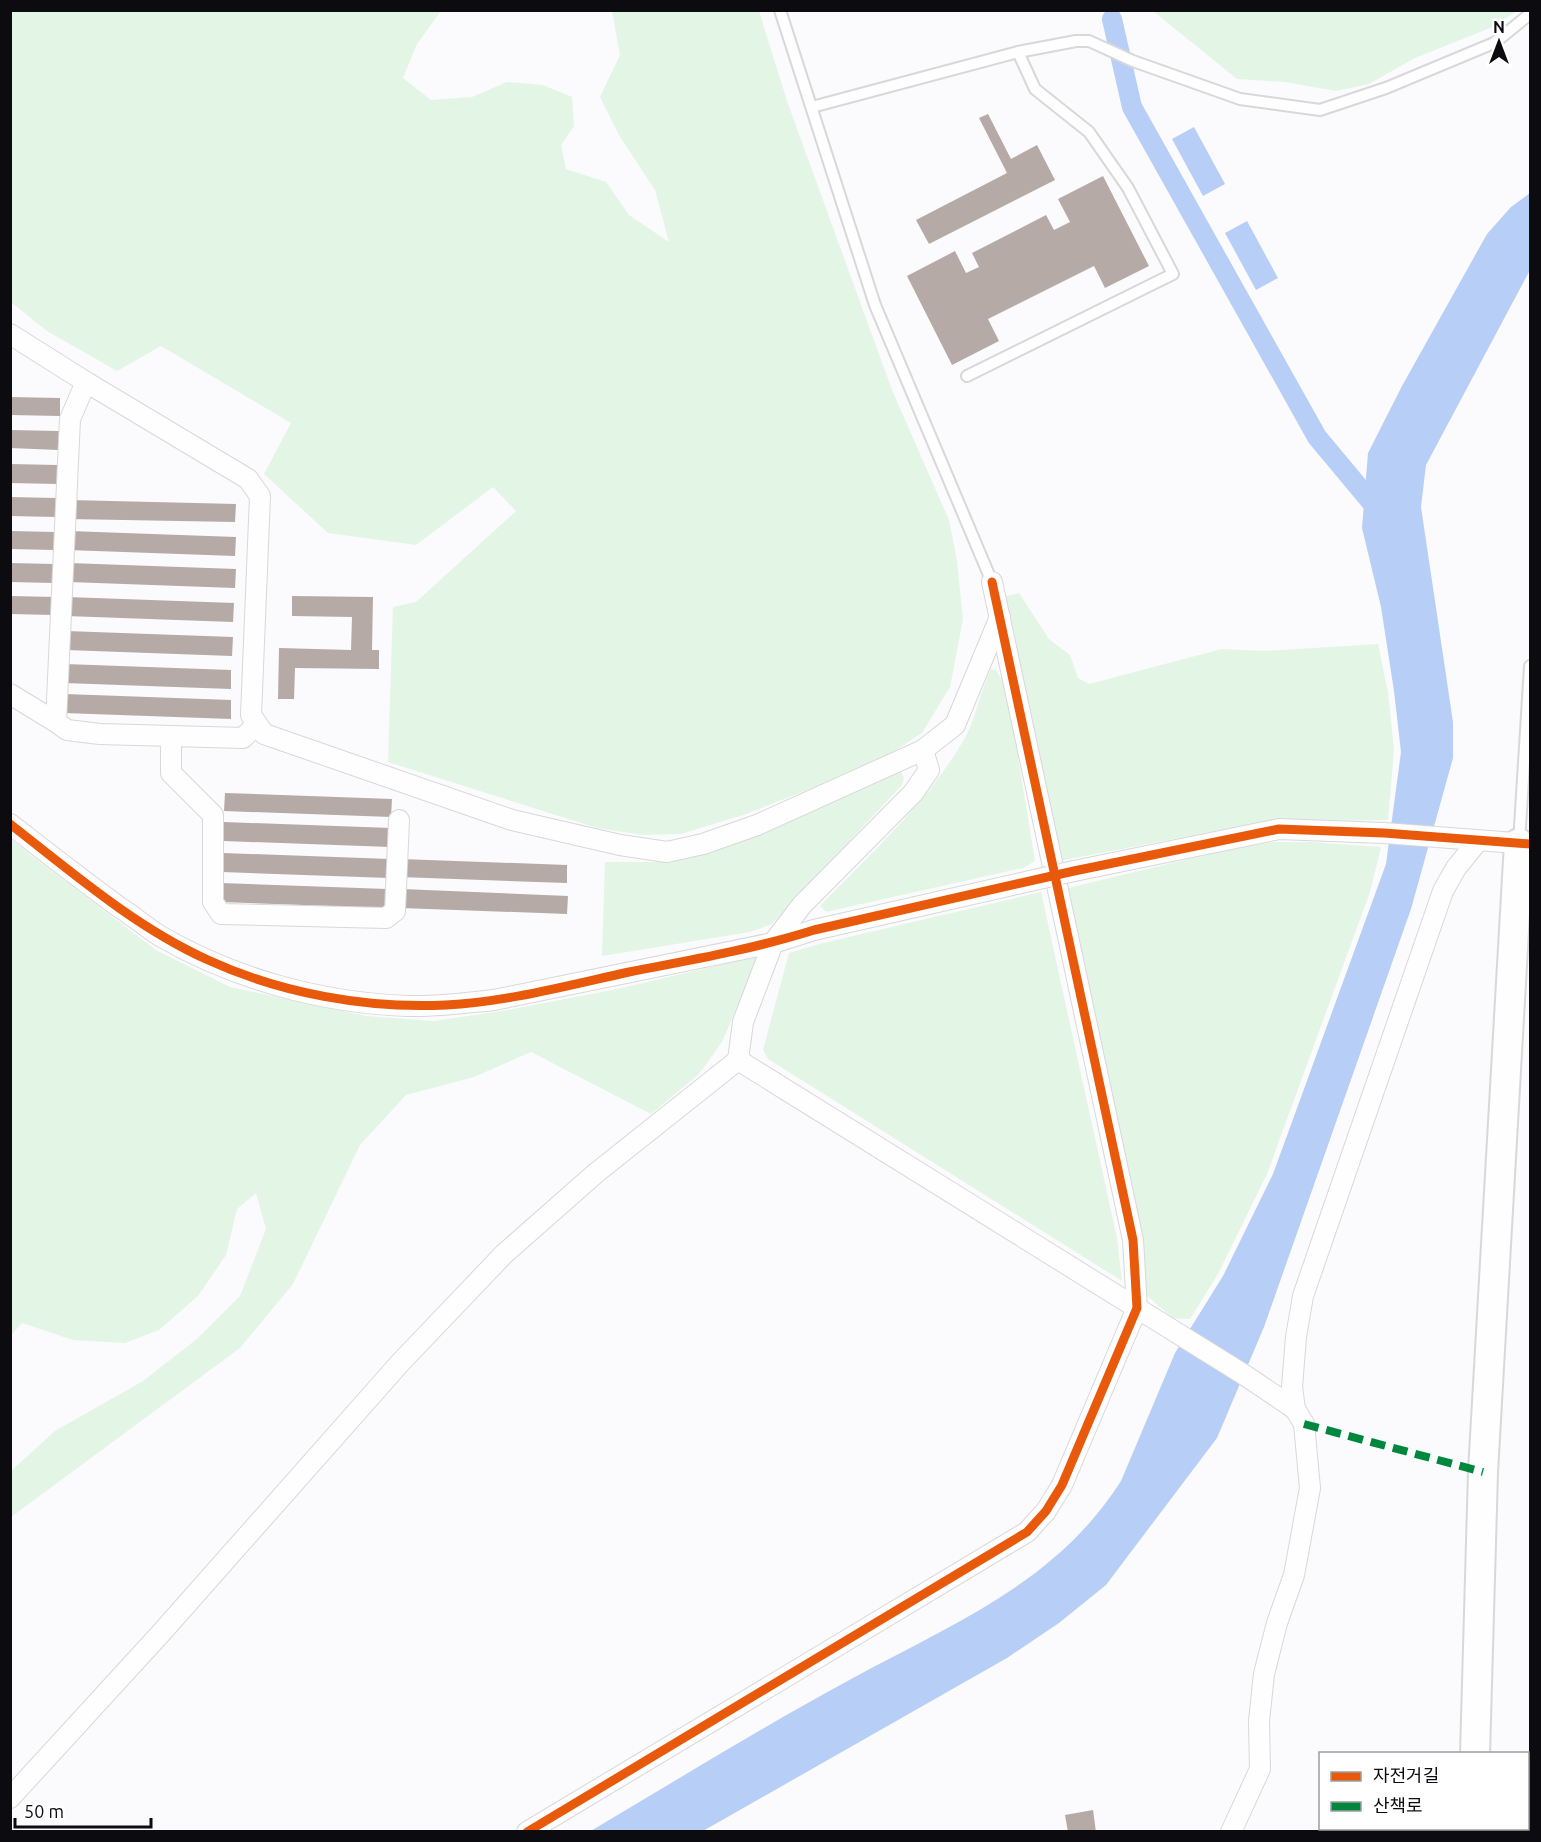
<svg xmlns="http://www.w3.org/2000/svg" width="1541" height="1842" font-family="Ubuntu,'Noto Sans KR',sans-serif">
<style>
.green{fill:#e3f6e5}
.water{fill:#b7cff6}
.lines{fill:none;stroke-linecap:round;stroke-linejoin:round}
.canal{stroke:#b7cff6;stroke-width:20}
.building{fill:#b6aaa6}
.lane-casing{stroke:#d8d7da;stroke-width:14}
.street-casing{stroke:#d8d7da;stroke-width:22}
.secondary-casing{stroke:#d8d7da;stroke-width:32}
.lane{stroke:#fefeff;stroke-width:10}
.street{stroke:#fefeff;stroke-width:20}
.secondary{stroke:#fefeff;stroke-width:28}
.street-bridge-casing{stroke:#d8d7da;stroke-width:22;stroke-linecap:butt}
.street-bridge{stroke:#fefeff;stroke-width:20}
.quiet{stroke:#00873e;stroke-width:8;stroke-dasharray:15 8;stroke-linecap:butt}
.cycleway-casing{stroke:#fff;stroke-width:13}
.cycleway{stroke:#e8590c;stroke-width:9}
</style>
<rect width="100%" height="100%" fill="#fbfafc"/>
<g class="green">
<path d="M10 11H441L417 44 403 78 431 100 472 97 507 82 543 85 572 97 574 126 561 145 566 169 606 182 629 215 669 242 655 190 619 135 600 97 620 55 612 11H759L787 101 892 390 949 520 957 561 963 619 950 687 922 733 896 750 815 787 746 814 681 834 643 835 597 828 388 762 393 607 416 602 516 511 493 487 416 545 328 533 264 474 291 423 161 346 117 371 47 331 11 302Z"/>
<path d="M1153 11H1517L1495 26 1415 58 1369 84 1336 91 1285 82 1237 79Z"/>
<path d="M1019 593 1049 639 1070 655 1078 678 1089 684 1222 649 1264 651 1378 644 1388 692 1394 750 1388 820 1267 821 1059 861 1002 597Z"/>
<path d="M991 669 996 670 1007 689 1035 861 1023 868 826 912 820 906C871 853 928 802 965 738 975 719 981 690 991 669Z"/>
<path d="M901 772 904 778 902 785 772 924 750 932 602 956 605 862H669L699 854 886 775Z"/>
<path d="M10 839 156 950 230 987 366 1016 434 1021 508 1010 617 989 759 956 722 1042 699 1074 651 1114 531 1052 474 1077 406 1095 360 1145 293 1284 240 1348 11 1517V1471L55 1431 143 1381 197 1339 240 1296 266 1229 256 1193 237 1209 226 1255 198 1296 159 1330 125 1343 73 1340 22 1323 11 1335Z"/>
<path d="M1274 842H1310L1381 847 1370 892 1267 1174 1218 1274 1190 1319 1173 1318 1146 1295 1124 1164 1068 888 1222 851Z"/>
<path d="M1041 892 1117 1238 1122 1281 768 1059 763 1050 789 953 823 943Z"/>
</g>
<g class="water">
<path d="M1194 127 1225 184 1203 196 1172 139Z"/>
<path d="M1530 193V270L1426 465 1421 507 1453 722V758L1411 909 1264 1327 1217 1438 1106 1585 1059 1623 1007 1658 703 1831 589 1832C677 1780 764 1726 853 1678 954 1623 1056 1583 1121 1481L1175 1353 1223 1276 1273 1174 1386 864 1401 752 1394 691 1381 607 1362 528 1368 453 1402 386 1487 234 1511 207Z"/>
<path d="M1247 221 1278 278 1256 290 1225 233Z"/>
</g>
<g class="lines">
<path class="canal" d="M1112 19 1132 107 1317 437 1377 509"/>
</g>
<g class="building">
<path d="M988 114 1011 159 1037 145 1055 180 929 244 916 220 1007 173 979 118Z"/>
<path d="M1103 176 1149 266 1105 288 1094 266 988 319 999 341 952 365 907 276 955 251 966 273 979 267 972 253 1046 215 1054 230 1070 222 1058 199Z"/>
<path d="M10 397 60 398V416L10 415Z"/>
<path d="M10 430 59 431 58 450 10 448Z"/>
<path d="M10 464 57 465V484L10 483Z"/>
<path d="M10 497 56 498 55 517 10 516Z"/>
<path d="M69 500 236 504 235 522 68 519Z"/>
<path d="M10 531 55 532 54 550 10 549Z"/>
<path d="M69 531 236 537 235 556 68 550Z"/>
<path d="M10 563 54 564V583L10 582Z"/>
<path d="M69 563 236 569 235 588 69 582Z"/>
<path d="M10 596 55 597 54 615 10 614Z"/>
<path d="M292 596 373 597 372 650H379V669L295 668 294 699H278L279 648 351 650 352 617 292 616Z"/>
<path d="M67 597 234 603 233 622 66 616Z"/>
<path d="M66 631 233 637 232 656 66 650Z"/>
<path d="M65 664 231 670V689L64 683Z"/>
<path d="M65 694 231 700V719L64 713Z"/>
<path d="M225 793 392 799 391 817 224 811Z"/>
<path d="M224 822 391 828 390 847 223 841Z"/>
<path d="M223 853 390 859 389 878 222 872Z"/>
<path d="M401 859 567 865V883L400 877Z"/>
<path d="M221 883 387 889V908L220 902Z"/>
<path d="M402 889 568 896 567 914 401 908Z"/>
<path d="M1093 1810 1096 1832H1068L1065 1815Z"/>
</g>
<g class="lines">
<defs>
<g id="lane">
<path d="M780 10 875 305 992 582"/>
<path d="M812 107 1018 52 1076 41H1089L1133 61 1240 99 1320 110 1386 88 1494 43 1530 14"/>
<path d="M967 376 1173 274 1128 188 1089 132 1035 89 1018 52"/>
<path d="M1519 843 1530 666"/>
</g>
<g id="street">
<path d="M10 334 86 382 248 479 260 496 251 715 264 734 512 820 620 845 667 852 703 844 757 825 923 750 955 725 1000 617"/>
<path d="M86 382 70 419 56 722 67 730 100 734 243 738 257 724"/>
<path d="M10 694 56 722"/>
<path d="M171 736V773L213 815V902L221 914 386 918 395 911 399 820"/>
<path d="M10 824C46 852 82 880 119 907 133 916 146 927 160 936 234 979 322 1003 408 1006 437 1007 465 1003 494 1000L773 943 814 930 1030 881"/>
<path d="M1074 871 1279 829 1384 833 1530 844"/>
<path d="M738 1060 1243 1374 1295 1409"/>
<path d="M10 1798 162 1632 400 1363 504 1254 596 1173 738 1060 743 1022 773 943 802 905 913 793 929 770 923 750"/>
<path d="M527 1832 1027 1532 1046 1511 1062 1485 1137 1308 1133 1240 992 582"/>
<path d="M1231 1832 1260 1769 1259 1721 1264 1674 1277 1623 1294 1575 1310 1488 1304 1424 1295 1409 1292 1387 1296 1337 1303 1296 1443 891 1456 868 1478 841"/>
</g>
<g id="secondary">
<path d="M1475 1754 1483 1472 1519 843"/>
<path d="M1471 1832V1828"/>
</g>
</defs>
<use href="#lane" class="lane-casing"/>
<use href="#street" class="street-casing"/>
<use href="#secondary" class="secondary-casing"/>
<use href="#lane" class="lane"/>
<use href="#street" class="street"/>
<use href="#secondary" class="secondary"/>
<defs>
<path id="street-bridge" d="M1030 881 1074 871"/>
</defs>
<use href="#street-bridge" class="street-bridge-casing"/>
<use href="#street-bridge" class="street-bridge"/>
<path class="quiet" d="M1304 1424 1483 1472"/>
<defs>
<g id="cycleway">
<path d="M10 824C73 873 135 927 208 960 280 993 366 1009 446 1005 507 1002 569 985 629 972 691 960 754 949 814 930L1074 871 1279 829 1384 833 1530 844"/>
<path d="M527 1832 1027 1532 1046 1511 1062 1485 1137 1308 1133 1240 992 582"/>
</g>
</defs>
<use href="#cycleway" class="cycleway-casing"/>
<use href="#cycleway" class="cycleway"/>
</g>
<rect width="1541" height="1842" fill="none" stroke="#0c0b10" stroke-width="24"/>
<rect x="1319" y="1752" width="210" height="78" fill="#ffffff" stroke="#9e9d9f" stroke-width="1.5"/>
<rect x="1331" y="1772" width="30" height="9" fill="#e8590c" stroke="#9e9d9f" stroke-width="1.5"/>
<text x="1373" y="1782" font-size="18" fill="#0c0b10">자전거길</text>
<rect x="1331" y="1802" width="30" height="9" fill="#00873e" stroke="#9e9d9f" stroke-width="1.5"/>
<text x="1373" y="1812" font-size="18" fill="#0c0b10">산책로</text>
<g transform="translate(1499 42)" stroke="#ffffff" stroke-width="4.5" paint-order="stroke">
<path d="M0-4.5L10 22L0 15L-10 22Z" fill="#0c0b10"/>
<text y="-9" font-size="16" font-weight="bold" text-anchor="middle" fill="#0c0b10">N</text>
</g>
<path d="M15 1818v9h136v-9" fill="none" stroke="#0c0b10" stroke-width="3"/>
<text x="24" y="1818" font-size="18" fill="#0c0b10" stroke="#ffffff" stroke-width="4.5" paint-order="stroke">50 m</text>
</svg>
